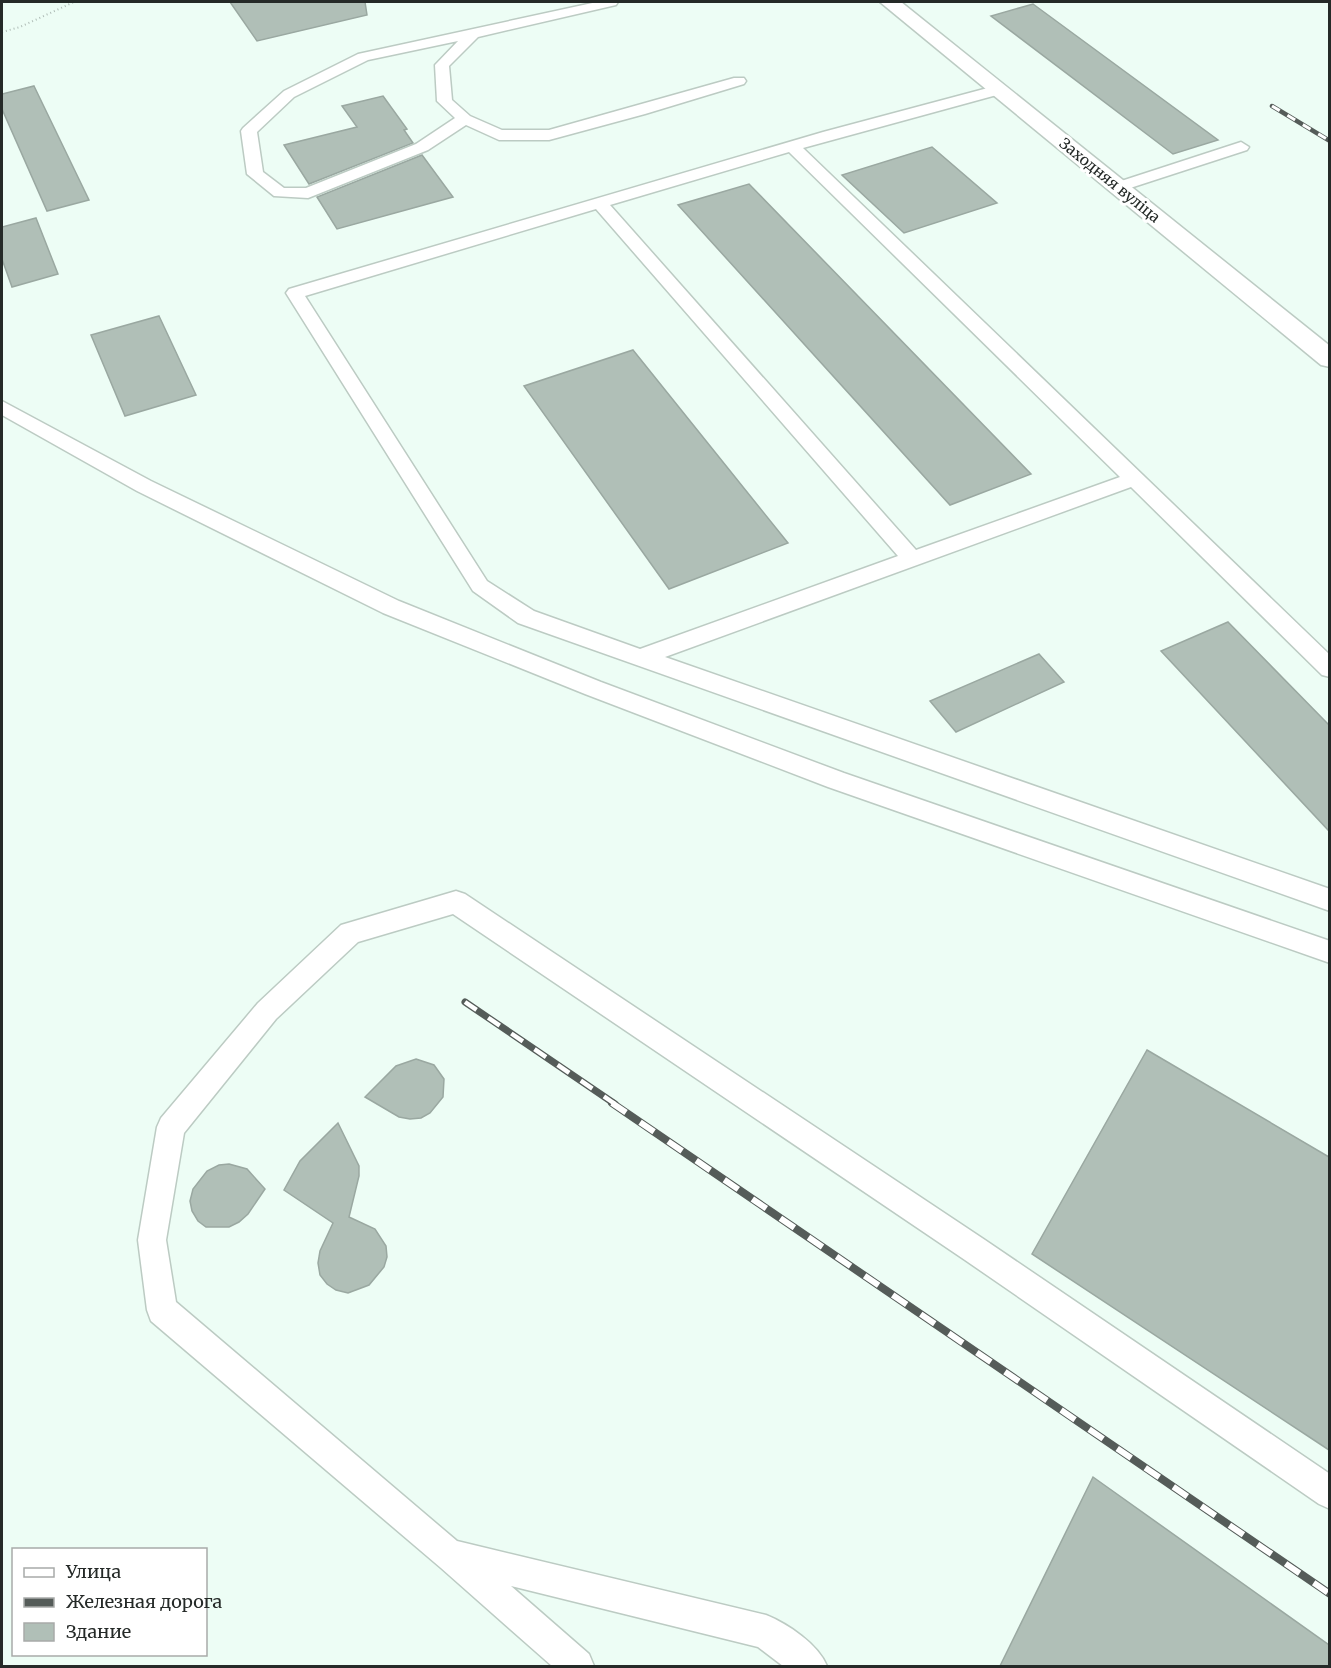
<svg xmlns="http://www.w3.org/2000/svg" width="1331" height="1668" font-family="Merriweather,serif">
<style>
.building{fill:#b0bfb7;stroke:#9aa8a1;stroke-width:1.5}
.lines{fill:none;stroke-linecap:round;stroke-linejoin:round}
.lane-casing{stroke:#bccbc3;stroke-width:3}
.street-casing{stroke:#bccbc3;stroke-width:3}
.path{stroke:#afbcb6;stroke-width:2;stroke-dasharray:1 3;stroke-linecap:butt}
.lane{fill:#fff;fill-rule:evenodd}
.street{fill:#fff;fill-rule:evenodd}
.rail-far2-casing{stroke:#555c59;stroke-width:4.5}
.rail-far1-casing{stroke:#555c59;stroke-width:7}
.rail-casing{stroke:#555c59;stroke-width:8}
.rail-far2{stroke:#fff;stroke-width:3;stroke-dasharray:9;stroke-linecap:butt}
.rail-far1{stroke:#fff;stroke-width:4.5;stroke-dasharray:14;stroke-linecap:butt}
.rail{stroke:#fff;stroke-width:6;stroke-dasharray:17;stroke-linecap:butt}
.labels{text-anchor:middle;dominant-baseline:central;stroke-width:6;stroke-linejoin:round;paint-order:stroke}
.far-street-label{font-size:15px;fill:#252a28;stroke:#fff}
</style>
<rect width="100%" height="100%" fill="#edfdf5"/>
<g class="building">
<path d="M230 2H365L367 15 257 41Z"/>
<path d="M1033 4 1218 140 1173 154 991 16Z"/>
<path d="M34 86 89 200 47 211 2 109V94Z"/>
<path d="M383 96 407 129 404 130 413 143 309 184 284 145 357 127 342 106Z"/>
<path d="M932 147 997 203 904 233 842 175Z"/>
<path d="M422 155 453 197 337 229 317 197Z"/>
<path d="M749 184 1031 474 950 505 678 205Z"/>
<path d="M36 218 58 274 12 287 2 259V227Z"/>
<path d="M159 316 196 395 125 416 91 335Z"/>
<path d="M633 350 788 543 669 589 524 386Z"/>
<path d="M1228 622 1329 725V831L1161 651Z"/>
<path d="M1039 654 1064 682 956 732 930 701Z"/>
<path d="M1147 1050 1329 1157V1450L1032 1254Z"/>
<path d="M416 1059 434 1065 444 1079 443 1097 430 1113 421 1118 410 1119 399 1117 365 1097 396 1066Z"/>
<path d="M338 1123 359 1166V1176L349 1217 375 1229 386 1246 387 1257 384 1267 369 1285 348 1293 336 1290 327 1284 320 1275 318 1263 320 1251 333 1223 284 1190 300 1161Z"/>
<path d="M229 1164 247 1169 265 1189 248 1214 239 1222 229 1227H206L198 1221 192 1211 190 1201 193 1189 207 1171 219 1165Z"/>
<path d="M1093 1477 1329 1645V1666H1000Z"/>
</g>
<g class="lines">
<defs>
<g id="lane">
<path d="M597 2H618L616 5 478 37 449 66 452 100 470 116 502 130H549L734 78H744L746 81 744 84 645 114 549 140H499L466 125 428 150 308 198 274 196 247 174 241 131 243 128 284 91 358 54ZM458 41 435 65 437 101 455 118 416 144 306 188H284L263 172 257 132 294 97 368 60Z"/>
<path d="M999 85 1007 90 1004 93 803 148 1330 655V677L1322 675 1131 487 665 657 1330 889V911L518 623 473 591 286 293 289 289 823 132ZM789 152 1120 477 916 550 610 205ZM596 209 898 556 640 649 534 611 487 581 305 296Z"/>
<path d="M1241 142 1249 147 1247 150 1124 190H1112L1110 187 1112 184Z"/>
<path d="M2 401 151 481 399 601 601 682 844 773 1330 941V963L828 787 585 694 383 613 137 491 2 415Z"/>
<path d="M456 891 465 894 985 1240 1330 1474V1509L1319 1504 965 1260 453 914 358 942 276 1019 184 1133 166 1240 176 1302 457 1541 766 1615C788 1624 818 1644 827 1666H783L758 1647 511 1586 589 1654 594 1666H552L441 1568 151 1321 147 1310 138 1240 157 1127 161 1118 258 1003 341 925Z"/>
</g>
<path id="street" d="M880 2H901L1330 346V367L1321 365Z"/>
</defs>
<use href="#lane" class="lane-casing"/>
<use href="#street" class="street-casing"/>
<path class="path" d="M2 32 20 27 74 2"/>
<use href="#lane" class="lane"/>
<use href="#street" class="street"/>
<defs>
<path id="rail-far2" d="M1272 106 1330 141"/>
<path id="rail-far1" d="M465 1002 615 1104"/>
<path id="rail" d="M612 1103 1330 1594"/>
</defs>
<use href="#rail-far2" class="rail-far2-casing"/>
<use href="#rail-far1" class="rail-far1-casing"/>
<use href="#rail" class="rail-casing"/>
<use href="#rail-far2" class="rail-far2"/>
<use href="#rail-far1" class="rail-far1"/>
<use href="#rail" class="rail"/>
</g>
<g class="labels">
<g class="far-street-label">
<text transform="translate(1110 180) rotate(39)">Заходняя вуліца</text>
</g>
</g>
<rect width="1331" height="1668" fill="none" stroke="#252a28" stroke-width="6"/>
<rect x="12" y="1548" width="195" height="108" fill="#ffffff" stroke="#a8aaa9" stroke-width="1.5"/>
<rect x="24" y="1568" width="30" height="9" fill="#ffffff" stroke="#a8aaa9" stroke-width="1.5"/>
<text x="66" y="1578" font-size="18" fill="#252a28">Улица</text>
<rect x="24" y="1598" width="30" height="9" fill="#555c59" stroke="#a8aaa9" stroke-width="1.5"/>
<text x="66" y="1608" font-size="18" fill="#252a28">Железная дорога</text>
<rect x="24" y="1623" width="30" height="18" fill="#b0bfb7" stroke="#a8aaa9" stroke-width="1.5"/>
<text x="66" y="1638" font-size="18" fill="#252a28">Здание</text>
</svg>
